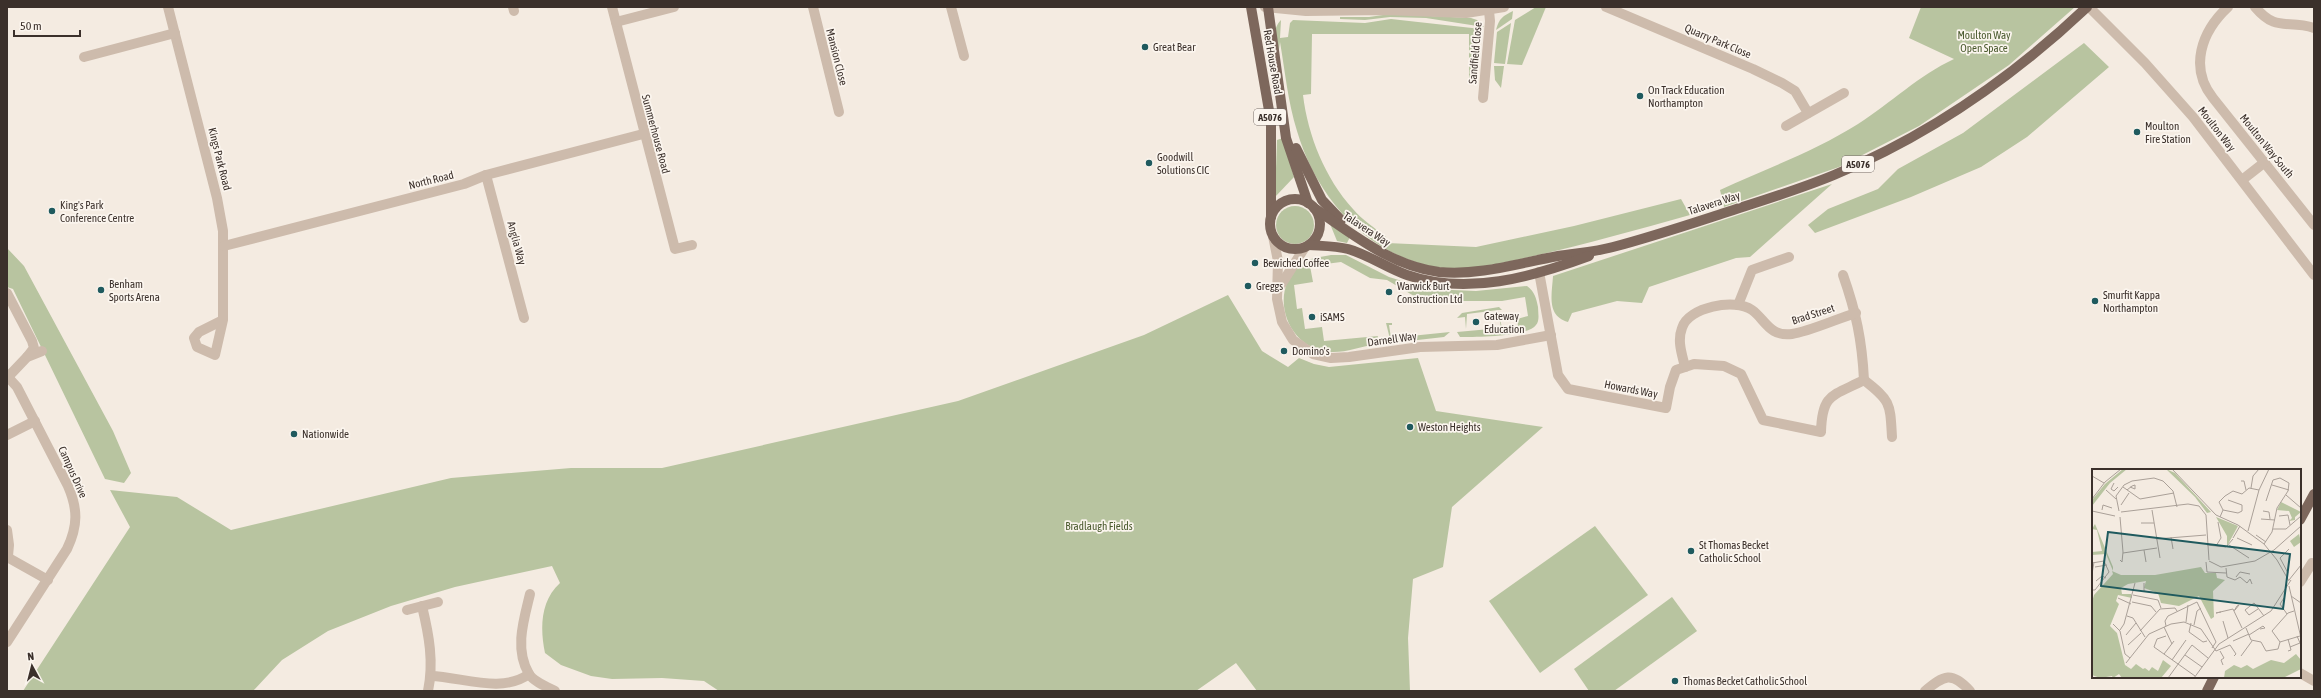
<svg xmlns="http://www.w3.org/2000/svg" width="2321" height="698" font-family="'Asap Condensed',sans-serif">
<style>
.green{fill:#b8c4a0}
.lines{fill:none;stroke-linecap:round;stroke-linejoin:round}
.minor{stroke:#cdbbac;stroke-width:10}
.tertiary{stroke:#cdbbac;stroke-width:10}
.primary{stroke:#7d675c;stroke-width:10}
.poi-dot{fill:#1f5a5e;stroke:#fbf5ee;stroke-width:1.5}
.labels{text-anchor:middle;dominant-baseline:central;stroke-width:3.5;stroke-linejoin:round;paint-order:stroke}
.shield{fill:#fbf5ee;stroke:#756b66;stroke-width:1}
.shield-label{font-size:10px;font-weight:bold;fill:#3b302b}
.park-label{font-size:11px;fill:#4a5a2e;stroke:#fbf5ee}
.street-label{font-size:11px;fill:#3b302b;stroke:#fbf5ee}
.poi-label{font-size:11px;fill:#3b302b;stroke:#fbf5ee;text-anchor:start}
.inset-road{fill:none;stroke:#aaa098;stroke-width:1}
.view{fill:#1f5a5e;fill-opacity:0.15;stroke:#1f5a5e;stroke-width:2}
.inset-edge{fill:none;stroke:#3b302b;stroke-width:2}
</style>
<rect width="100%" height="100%" fill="#f4ebe1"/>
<g class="green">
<path d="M1536 7H1546L1522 65 1507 64 1515 20Z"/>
<path d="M1921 7H2075L2009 65 1919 126 1839 167 1724 207 1720 190C1766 169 1815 151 1858 124 1891 103 1919 75 1954 59L1909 38Z"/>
<path d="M1513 11 1512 19 1496 30C1499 18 1503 16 1513 11Z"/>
<path d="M1390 14 1471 18 1477 20 1484 27 1426 18 1390 17 1365 20 1340 19V17H1369Z"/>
<path d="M1391 19 1481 29 1472 80 1469 83V34H1312L1311 94 1303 95C1308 136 1325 178 1353 209 1362 220 1375 228 1386 237L1387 243 1476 247 1574 226 1681 199 1690 215C1636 230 1583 245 1529 257 1501 263 1471 271 1442 268 1369 258 1317 199 1297 131 1288 103 1285 71 1280 42L1278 56C1276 43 1271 30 1281 20L1280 38 1288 37 1290 23 1293 20 1365 23Z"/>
<path d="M1511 23 1505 64 1494 63 1497 32Z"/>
<path d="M2084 43 2109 67 2027 137 1981 167 1911 197 1815 233 1808 225 1828 209 1878 189 1898 169 1963 133Z"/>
<path d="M1494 66H1504L1501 88 1495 80Z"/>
<path d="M1283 138 1294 177 1275 197 1277 140Z"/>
<path d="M1832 184 1750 257 1736 258 1649 287 1642 303 1617 301 1572 313 1568 322C1546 316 1552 294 1553 276Z"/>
<circle cx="1295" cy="225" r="19"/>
<path d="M1328 219 1350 237 1347 243 1337 241Z"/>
<path d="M7 248 24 266 113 431 131 473 124 483 105 479 13 289 7 287Z"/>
<path d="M1331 255H1346L1389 277 1428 289 1476 291 1527 286C1535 292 1536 298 1538 307 1538 313 1540 320 1536 325 1528 337 1475 337 1460 337L1457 332 1501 328 1498 310 1467 314 1466 329 1465 317 1457 318 1462 313 1499 307 1502 310H1498L1502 328 1518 326 1517 319 1528 316 1525 297 1502 301H1424L1423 295 1414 296 1387 280 1370 278 1341 262 1310 266 1313 282 1294 285 1297 309 1302 308 1305 329 1322 327 1324 341 1378 336 1375 344C1360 347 1345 353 1330 352 1287 349 1268 294 1299 265 1307 258 1321 257 1331 255Z"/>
<path d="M1228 295 1262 351 1288 367 1299 358 1314 364 1329 367 1418 358 1436 411 1543 427 1452 507 1443 567 1413 579 1408 638 1410 691H1257L1236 663 1196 691H719L704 681 662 678 612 679 591 676 561 665 545 653C540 629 540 601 560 583L552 566 455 587 391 606 328 631 282 660 253 691H23L130 527 110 490 177 497 231 530 451 478 571 468H662L958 401 1144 335Z"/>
<path d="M1386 323H1392V325H1389L1391 338 1450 332 1444 337 1391 343Z"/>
<path d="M1595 526 1648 595 1540 673 1489 601Z"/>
<path d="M1672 597 1697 631 1614 691H1589L1574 669Z"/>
</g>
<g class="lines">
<g class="minor">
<path d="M168 7 217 198 223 231V320L215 355 197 347 194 338 199 332 223 320"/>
<path d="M513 7 514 11"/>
<path d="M612 7 675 249 692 245"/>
<path d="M813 7 839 112"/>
<path d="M951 7 964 56"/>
<path d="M1606 7 1753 69 1782 83 1795 91 1808 113"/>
<path d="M2228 7C2201 32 2189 68 2213 98L2314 225"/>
<path d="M2255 7C2277 33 2287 19 2314 28"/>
<path d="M616 22 674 7"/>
<path d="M84 57 175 33"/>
<path d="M1483 98 1490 21 1489 11"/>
<path d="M1786 126 1844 93"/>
<path d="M486 175 524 318"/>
<path d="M2242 180 2265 162"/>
<path d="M1273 236 1278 261 1277 299 1282 322 1293 340 1313 354 1331 358 1349 357 1420 347 1497 345 1551 335"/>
<path d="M224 246 464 184 486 175 643 134"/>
<path d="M1539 272 1558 375 1568 389 1666 408 1670 387 1676 370 1694 364 1724 366 1741 374 1763 420 1821 432C1822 393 1833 396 1864 380 1891 401 1890 403 1892 437"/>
<path d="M1843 275C1856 312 1862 340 1864 380"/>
<path d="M1279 288 1305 247"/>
<path d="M7 293 32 341 34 348 27 357"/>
<path d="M1738 305 1752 270 1789 257"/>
<path d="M1685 367C1682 354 1677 341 1682 328 1688 307 1735 298 1752 310 1765 319 1769 337 1792 334 1808 332 1839 318 1856 313"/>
<path d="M7 376 17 387 68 486C78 509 78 526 67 549L7 642"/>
<path d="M8 377 27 357 42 351"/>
<path d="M7 435 35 421"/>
<path d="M7 530 9 545 8 556"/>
<path d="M7 557 48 580"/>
<path d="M2300 582 2312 563"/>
<path d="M530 594C524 619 514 649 529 674 533 681 547 687 555 691"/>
<path d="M422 606C429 635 434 662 428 691"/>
<path d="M407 610 438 602"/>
<path d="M2300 673 2314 681"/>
<path d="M431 676C462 677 502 694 529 674"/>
<path d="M1925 691C1944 675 1952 671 1970 691"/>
</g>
<g class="tertiary">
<path d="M1265 7 1306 11 1384 10 1466 13 1504 7"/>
<path d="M2089 7 2145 63 2193 117 2314 275"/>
</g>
<g class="primary">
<path d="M1251 7 1271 122V217"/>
<path d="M1268 7 1286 138 1308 203"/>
<path d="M1296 148 1322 200 1341 220"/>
<circle cx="1295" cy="224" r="25"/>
<path d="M1314 208C1353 234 1391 266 1439 272 1479 276 1519 263 1558 256 1576 253 1595 252 1613 247 1651 237 1687 225 1724 213 1761 201 1798 190 1834 175 1928 136 2014 76 2087 7"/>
<path d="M1309 245C1322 246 1336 246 1348 249 1369 255 1387 268 1407 275 1467 296 1532 277 1589 256"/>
<path d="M2300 520 2314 494"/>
<path d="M2207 691 2214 677"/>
</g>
</g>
<g class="poi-dot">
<circle cx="1145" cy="47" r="4"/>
<circle cx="1640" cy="96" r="4"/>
<circle cx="2137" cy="132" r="4"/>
<circle cx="1149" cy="163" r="4"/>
<circle cx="52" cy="211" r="4"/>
<circle cx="1255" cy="263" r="4"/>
<circle cx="1248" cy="286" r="4"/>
<circle cx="101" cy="290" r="4"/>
<circle cx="1389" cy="292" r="4"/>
<circle cx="2095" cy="301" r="4"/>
<circle cx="1312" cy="317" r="4"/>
<circle cx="1476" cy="322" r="4"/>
<circle cx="1284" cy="351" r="4"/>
<circle cx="1410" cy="427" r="4"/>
<circle cx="294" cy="434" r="4"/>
<circle cx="1691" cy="551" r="4"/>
<circle cx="1675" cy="681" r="4"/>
</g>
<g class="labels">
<g class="shield">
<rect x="1254" y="109" width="32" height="16" rx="3"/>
<rect x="1842" y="156" width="32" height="16" rx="3"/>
</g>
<g class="shield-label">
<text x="1270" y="117">A5076</text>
<text x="1858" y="164">A5076</text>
</g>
<g class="park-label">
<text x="1984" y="35">Moulton Way<tspan x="1984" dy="13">Open Space</tspan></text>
<text x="1099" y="526">Bradlaugh Fields</text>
</g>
<g class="street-label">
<text transform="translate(1718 41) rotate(23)">Quarry Park Close</text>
<text transform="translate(1475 53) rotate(-85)">Sandfield Close</text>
<text transform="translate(837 57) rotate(76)">Mansion Close</text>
<text transform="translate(1273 62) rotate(80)">Red House Road</text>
<text transform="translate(2217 129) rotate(52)">Moulton Way</text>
<text transform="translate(656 134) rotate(75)">Summerhouse Road</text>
<text transform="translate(2267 146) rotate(51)">Moulton Way South</text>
<text transform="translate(220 159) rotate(76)">Kings Park Road</text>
<text transform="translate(431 180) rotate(-14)">North Road</text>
<text transform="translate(1714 203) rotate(-18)">Talavera Way</text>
<text transform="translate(1367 229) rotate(33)">Talavera Way</text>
<text transform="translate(517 243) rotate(75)">Anglia Way</text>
<text transform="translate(1813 314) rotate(-18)">Brad Street</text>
<text transform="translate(1392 339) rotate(-8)">Darnell Way</text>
<text transform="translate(1631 389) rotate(11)">Howards Way</text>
<text transform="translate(73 472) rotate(66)">Campus Drive</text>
</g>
<g class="poi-label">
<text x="1153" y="47">Great Bear</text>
<text x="1648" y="90">On Track Education<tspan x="1648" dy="13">Northampton</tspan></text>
<text x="2145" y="126">Moulton<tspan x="2145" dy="13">Fire Station</tspan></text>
<text x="1157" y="157">Goodwill<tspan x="1157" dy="13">Solutions CIC</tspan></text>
<text x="60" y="205">King's Park<tspan x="60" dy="13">Conference Centre</tspan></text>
<text x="1263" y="263">Bewiched Coffee</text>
<text x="109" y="284">Benham<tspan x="109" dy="13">Sports Arena</tspan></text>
<text x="1256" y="286">Greggs</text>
<text x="1397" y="286">Warwick Burt<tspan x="1397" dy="13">Construction Ltd</tspan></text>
<text x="2103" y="295">Smurfit Kappa<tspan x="2103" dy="13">Northampton</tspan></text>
<text x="1484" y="316">Gateway<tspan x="1484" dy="13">Education</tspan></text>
<text x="1320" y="317">iSAMS</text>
<text x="1292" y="351">Domino's</text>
<text x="1418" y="427">Weston Heights</text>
<text x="302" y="434">Nationwide</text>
<text x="1699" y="545">St Thomas Becket<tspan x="1699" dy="13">Catholic School</tspan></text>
<text x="1683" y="681">Thomas Becket Catholic School</text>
</g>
</g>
<g transform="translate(2092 469)">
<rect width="209" height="209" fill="#f4ebe1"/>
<path d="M31 0H35L18 14 0 37V31L13 15ZM74 0 83 4 119 43 115 44 103 28ZM189 33 209 43 203 48V51L197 52 200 49 197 42 185 41ZM124 48 146 57 135 77V67ZM3 55 21 98V102L14 85 0 86V83L10 82 5 61 0 60ZM207 65 209 73 202 78 198 72ZM109 98 113 104H124L125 109 133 111 121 122 122 148 119 150 107 127 87 137 69 134 66 124 52 119 54 112 36 115 29 119 30 125H39L40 129 26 126 24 132 27 135 18 157 25 164 33 196 39 200 44 195 51 200 53 199 57 202 60 198 66 202 71 191 79 197 69 209H30L27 205 21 209 20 207 8 209 0 206V133L2 126 21 105 20 102 29 106H63ZM204 185 209 191V200L191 209H132L133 202 142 196 149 199 155 196 161 200 179 191 192 194Z" fill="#b8c4a0"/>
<path class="inset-road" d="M80 0 124 46 146 56 172 75 185 91 197 112M0 7 12 14M149 12H152L154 21M22 14 19 20 22 22 26 18M180 16 197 21M31 18 48 30 82 24M159 19 161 7 167 0M14 21 24 30M35 21 40 17 43 16V20L38 18M194 26 209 39M0 30 13 13 29 0M29 36 37 24M10 41 11 36 20 39M60 41 68 89M131 41 146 44 150 42V36L136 31M0 42 23 47M27 42 24 27 32 16 40 12 62 9 71 12 81 22 85 38M171 42 177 43 178 50M29 43 96 35 107 37 114 46 117 91M187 47 196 46 198 56M128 48 131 41 127 33 133 27 141 22 150 25 157 19 167 21M169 50 183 51M49 54H62M181 60H194L209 47M156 62 167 21 177 0M164 66 174 73M79 68 81 80M141 69 148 57M145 69 160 76M64 70 114 66M172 75 180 63 185 39 196 22 197 14 188 9 181 11 174 32M115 76 134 78 141 70M137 76 157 89M124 77 129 69 126 53M52 81 54 93M31 84 65 79M28 91 30 93 31 83 28 48M117 92 129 98 163 92 182 81 209 57M114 93 115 103 134 104M0 94 12 92 17 103 3 121H0M3 98 15 96M134 99 135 108 143 111 148 108 155 114 158 110 160 115M196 104 188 89 197 80M0 105 2 93M144 108 148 103 158 105M197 111 209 96M4 112 10 107 14 109M52 114V122L64 124M197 117 209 169M41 126 66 131 69 139M199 127 209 134M26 129 39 135M192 129 188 135 195 145M40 133 59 137 64 143M166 140 157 146 153 141 162 134 163 135 172 147M142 142 145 137 147 136 143 141M129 143 124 144 141 140 150 159M35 147 41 149 53 168M131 152 136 169M94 153 96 136M99 154 97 163 111 173 115 172M21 155 28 162 33 185 38 189M102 156 105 142 109 139M74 157 73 152 76 147 105 133 124 173 120 179M72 158 80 175M154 159 159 171 169 173 174 182 186 180 188 173M28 161 32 155 43 114M48 162 68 140 83 139 85 142M34 166 44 154M157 166 171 157 173 159 168 160M74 167 65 170 62 178 103 207M196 170 199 181 196 182M141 172 157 165M188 173 180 162 196 144 202 142M188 173 208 167M36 176 49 164M198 178 208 174 205 167M128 182 132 189 129 191 131 196M72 185 82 172M93 186 110 198M149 187 160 172M80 191 94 171M34 194 57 165 79 155 92 153 109 160 124 182 138 176 144 185 142 187M76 209 100 176 116 189M102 209 127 175 179 142 199 111"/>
<path class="view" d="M16 63 198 85 191 140 9 117Z"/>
<rect width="209" height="209" class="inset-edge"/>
</g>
<rect width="2321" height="698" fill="none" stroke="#3b302b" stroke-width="16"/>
<g transform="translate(32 666) rotate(353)" stroke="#fbf5ee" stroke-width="3" paint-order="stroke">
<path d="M0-3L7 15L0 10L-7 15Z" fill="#3b302b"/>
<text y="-6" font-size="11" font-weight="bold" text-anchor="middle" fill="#3b302b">N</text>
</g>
<path d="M14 30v6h66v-6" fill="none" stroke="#3b302b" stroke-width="2"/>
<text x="20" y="30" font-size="12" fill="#3b302b" stroke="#fbf5ee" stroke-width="3" paint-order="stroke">50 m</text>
</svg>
